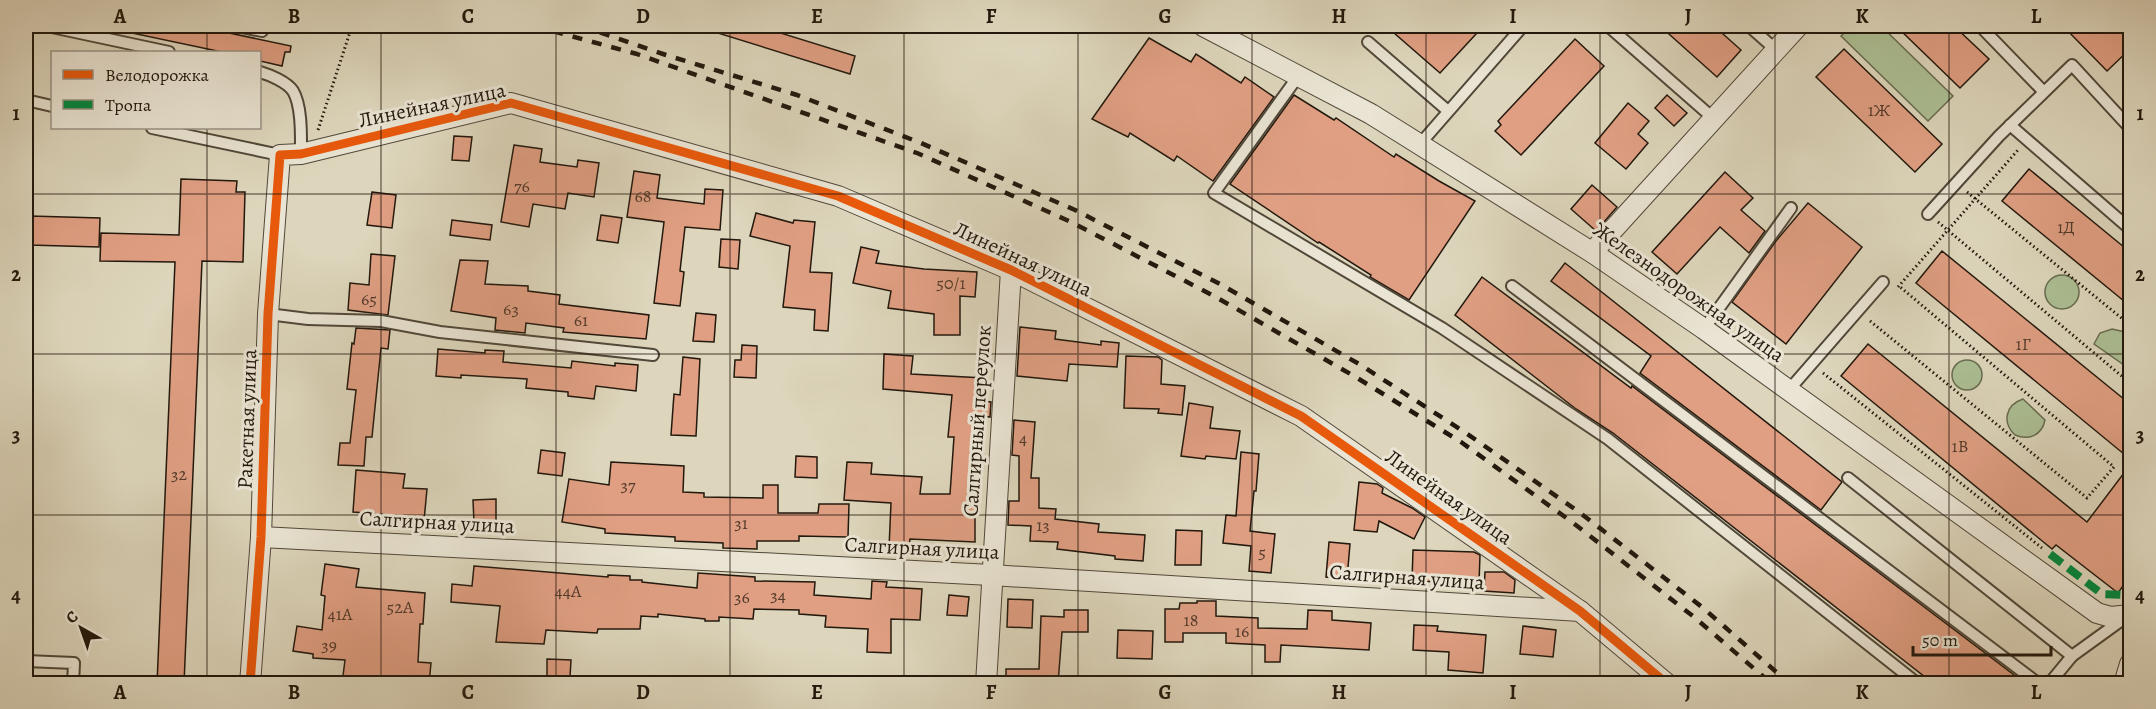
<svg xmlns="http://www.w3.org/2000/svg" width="2156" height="709" font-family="Alegreya,serif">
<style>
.green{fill:#acbf94;stroke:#676c50;stroke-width:1.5}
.building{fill:#e09f83;stroke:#22180d;stroke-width:1.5}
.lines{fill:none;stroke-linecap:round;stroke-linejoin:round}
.lane-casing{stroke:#514839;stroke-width:14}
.street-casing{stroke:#514839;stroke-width:22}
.path{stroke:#22180d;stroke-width:3;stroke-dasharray:1.5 3;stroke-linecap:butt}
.lane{stroke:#e9e4d3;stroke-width:10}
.street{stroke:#e9e4d3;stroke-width:20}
.rail{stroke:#22180d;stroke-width:4.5;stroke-dasharray:10 10;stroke-linecap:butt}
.quiet{stroke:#00873e;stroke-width:8;stroke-dasharray:15 8;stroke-linecap:butt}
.cycleway-casing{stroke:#e9e4d3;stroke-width:13}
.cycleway{stroke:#e8590c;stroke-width:9}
.grid{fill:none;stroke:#22180d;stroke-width:1.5;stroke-opacity:0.55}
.labels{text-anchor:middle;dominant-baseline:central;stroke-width:6;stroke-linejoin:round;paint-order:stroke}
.number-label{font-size:18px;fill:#523a2a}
.street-label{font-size:21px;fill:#22180d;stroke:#e9e4d3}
.neatline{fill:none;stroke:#22180d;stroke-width:2}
.grid-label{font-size:20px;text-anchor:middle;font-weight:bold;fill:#22180d}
</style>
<rect width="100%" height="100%" fill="#ddd6bc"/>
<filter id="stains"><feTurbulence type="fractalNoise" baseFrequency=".00333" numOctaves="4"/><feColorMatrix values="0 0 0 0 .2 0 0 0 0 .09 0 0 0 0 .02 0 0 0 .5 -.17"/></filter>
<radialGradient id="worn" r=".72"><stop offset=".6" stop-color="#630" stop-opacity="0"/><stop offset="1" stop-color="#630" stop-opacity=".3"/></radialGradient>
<g class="green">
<path d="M1852 26H1881L1953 96 1928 121 1841 36Z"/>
<circle cx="2062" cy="292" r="17"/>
<path d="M2112 329 2125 332 2130 339V357L2124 365 2094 344 2100 333Z"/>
<circle cx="1967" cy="375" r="15"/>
<path d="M2023 399 2045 420C2042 435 2029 441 2015 435 2002 423 2005 405 2023 399Z"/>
</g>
<g class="building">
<path d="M128 26H196L291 46 290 52H285L282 66 260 61V52H222L127 32Z"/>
<path d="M706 26H758L855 56 850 74 705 29Z"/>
<path d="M1386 26H1467L1476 34 1440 73Z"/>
<path d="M1660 26H1714L1741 50 1717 77Z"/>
<path d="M1896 26H1954L1989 59 1960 88Z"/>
<path d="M2063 26H2115L2130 41V49L2107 71Z"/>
<path d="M1149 38 1191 62 1196 54 1241 83 1245 77 1274 97 1213 181 1177 156 1174 161 1130 133 1128 137 1092 119Z"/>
<path d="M1575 39 1604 66 1521 155 1495 131 1501 125 1498 121Z"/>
<path d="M1844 49 1942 144 1915 172 1816 77Z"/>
<path d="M1294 95 1334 120 1336 118 1394 157 1396 154 1439 181 1475 201 1409 300 1370 277 1371 275 1319 242 1318 243 1230 184Z"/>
<path d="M1667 95 1687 113 1674 126 1655 108Z"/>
<path d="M1628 103 1649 121 1638 134 1648 143 1626 169 1595 143Z"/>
<path d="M454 136 472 137 469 161 452 160Z"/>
<path d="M514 145 542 149 540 162 577 167 578 160 599 163 594 197 568 193 565 209 533 204 529 227 501 222Z"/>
<path d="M2029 169 2130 252V306L2002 201Z"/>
<path d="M634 171 660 175 657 198 704 204 705 189 723 190 720 230 685 227 680 271 684 272 680 306 654 303 664 222 627 217Z"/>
<path d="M1725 172 1753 198 1741 210 1765 231 1749 253 1720 227 1677 274 1652 252Z"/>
<path d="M181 179 237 181 236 192H245L243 262 202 261 184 684H157L175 262 100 261 101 233 179 235Z"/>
<path d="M1592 185 1617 207 1596 231 1571 209Z"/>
<path d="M372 192 396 195 392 228 367 225Z"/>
<path d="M1808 203 1862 247 1786 344 1732 302 1776 241Z"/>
<path d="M756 213 793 223 794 220 815 222 810 272 832 273 828 331 814 330 815 310 783 307 790 246 750 236Z"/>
<path d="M601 215 622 218 618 243 597 240Z"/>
<path d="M30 216 100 218 99 247 29 245Z"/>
<path d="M452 220 492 225 490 240 450 235Z"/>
<path d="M721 239 740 240 738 269 719 267Z"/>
<path d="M861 247 879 251 876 263 924 269 977 272 975 297 960 296V335H934V314L888 308 891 291 853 283Z"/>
<path d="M1942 251 2130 404V459L1916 283Z"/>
<path d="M371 254 395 256 388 315 348 310 350 283 369 285Z"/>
<path d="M460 260 488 261 485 284 528 286V291L560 295 559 304 649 315 646 339 563 332 564 328 526 323 525 333 495 330 496 318 451 311Z"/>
<path d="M1565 263 1842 482 1821 510 1640 373 1651 356 1551 281Z"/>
<path d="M1482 277 1631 388 1632 386 2026 684H1934L1613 433 1576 409 1455 315Z"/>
<path d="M696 313 716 315 714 342 693 341Z"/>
<path d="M1020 327 1056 331 1055 339 1101 345V341L1119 343 1117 367 1069 364 1067 381 1017 376Z"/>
<path d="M356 328 390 330 388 349 381 348 372 437H366L364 466 338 465 340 443H350L356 390 347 389 352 343 354 344Z"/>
<path d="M1868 344 2087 522 2130 465V576L2118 593 2056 545 2052 549 1841 376Z"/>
<path d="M742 345 757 346 756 378 734 377 735 360H741Z"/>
<path d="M438 349 485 353V350L504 351 503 362 571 368 572 361 615 366V363L638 365 636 391 596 386 594 399 568 396V392L526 388 527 379 461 375V378L436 376Z"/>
<path d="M884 354 913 356 911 374 984 378 983 401 991 402 990 417 984 416 981 440 975 439 972 495H975V542L910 539 909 549 889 548 891 503 844 500 847 462 872 463 871 474 922 477 920 494H950L954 437H948L952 395 883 389Z"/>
<path d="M1126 356 1158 357 1162 360 1161 384 1185 386 1182 415 1158 413 1159 409 1124 408Z"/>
<path d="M683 357 700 359 696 436 671 435 674 394 680 395Z"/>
<path d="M1189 403 1213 407 1210 428 1240 431 1236 459 1206 456 1205 459 1181 456Z"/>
<path d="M1014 420 1035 422 1031 478H1039V508L1056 509 1055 519 1099 524 1098 532 1145 535 1143 561 1115 559V556L1057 549 1058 542 1030 541 1031 526 1008 525 1009 501H1019V456L1012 455Z"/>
<path d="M541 450 565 453 562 476 538 473Z"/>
<path d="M1241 452 1259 454 1256 491H1254L1250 531 1275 534 1271 573 1249 571 1251 546 1223 543 1226 515 1236 516Z"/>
<path d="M796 456 817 457V478L795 477Z"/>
<path d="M611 462 684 466 683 492 704 493V497L763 498V485H778V513H818L819 504H849L848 537 799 536V541H757V549L723 548V543L675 541V537L605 533V529L562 522 569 479 609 485Z"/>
<path d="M356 470 405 474 403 488 427 489 424 521 402 520 403 516 353 512Z"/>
<path d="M1359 482 1377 484 1383 488 1382 493 1412 508 1425 517 1414 539 1379 521 1377 532 1354 530Z"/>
<path d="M496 499V523H474L473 500Z"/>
<path d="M1176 530 1202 531 1201 565H1175Z"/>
<path d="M1329 542 1350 544 1347 579 1326 577Z"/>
<path d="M1413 550 1474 552 1480 555 1479 583 1412 581Z"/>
<path d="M325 564 359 569 356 587 425 593 423 624H420L418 662 431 663 429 684H342L345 660 313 658V654L293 651 297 626 322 630 325 596 321 595Z"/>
<path d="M474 566 608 577V575L630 576V580H642V582L697 588 698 573 755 577V581L815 582 814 595 871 599 872 581 887 582 886 587 922 589 920 620 891 619V653L867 652 868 629 825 627 826 616 799 614V610L754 609 753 619 719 617V621H705V619L658 614V617L641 616 640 629H598L597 633 546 630 544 644 496 642 500 606 451 602 452 584 472 586Z"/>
<path d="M1485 572H1504L1515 580 1514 593 1484 591Z"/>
<path d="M949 595 969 597 967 616 947 615Z"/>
<path d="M1008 599 1033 600 1032 628 1007 627Z"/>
<path d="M1197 601H1216V616L1258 618V628L1307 629 1308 610 1332 611V620L1371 623 1369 650 1281 645 1280 662H1265V645L1226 643V633H1183V642H1165V609H1179L1180 603H1197Z"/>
<path d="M1064 610H1088V632H1062L1058 684H1006V669H1039L1041 616 1064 617Z"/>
<path d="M1414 625 1438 626 1437 631 1486 635 1483 673 1448 670 1449 652 1413 650Z"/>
<path d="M1523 626 1556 630 1553 657 1520 654Z"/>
<path d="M1118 630 1153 631 1152 659 1117 658Z"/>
<path d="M547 659 571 660 570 677H547Z"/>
</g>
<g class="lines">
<defs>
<g id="lane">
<path d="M47 26 169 52"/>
<path d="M236 26 262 31"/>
<path d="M1608 26 1713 118"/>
<path d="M1749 26 1775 49"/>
<path d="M1980 26 2043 91"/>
<path d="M1368 42 1448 111"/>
<path d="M260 72C270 75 287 82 293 91 302 106 301 136 301 154"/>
<path d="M1299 75 1214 193 1442 328 1608 439 1918 684"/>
<path d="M26 100 52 106"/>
<path d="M2010 125 2130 229"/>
<path d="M152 128 280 155"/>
<path d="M1420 144 1523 26"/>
<path d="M1928 214 1999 136 2072 65 2130 128"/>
<path d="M1512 286 2039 684"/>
<path d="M268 314 308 319 381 321 440 332 653 355"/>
<path d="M1704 329 1791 208"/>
<path d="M1788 391 1883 282"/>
<path d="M1848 478 2072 656 2049 684"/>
<path d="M2072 656 2126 617 2130 631"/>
<path d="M26 661 74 663 73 684"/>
</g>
<g id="street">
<path d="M1203 26 1371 114 1593 253 1704 329 2097 613 2111 617 2130 615"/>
<path d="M1593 253 1599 245 1798 26"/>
<path d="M261 537 991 575 1580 611"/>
<path d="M250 684 261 537 268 314 280 155 301 154 511 103 838 196 1011 270 1301 416 1580 611 1667 684"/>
<path d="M986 684 1011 270"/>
<path d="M2124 684 2130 664"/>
</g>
</defs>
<use href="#lane" class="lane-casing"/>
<use href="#street" class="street-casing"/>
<g class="path">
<path d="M318 130 352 26"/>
<path d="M1967 192 2130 325"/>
<path d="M1938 222 2130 383"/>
<path d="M1898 287 2018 150"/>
<path d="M1870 321 2087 498 2114 467 1899 286"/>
<path d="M1823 373 2042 548"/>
</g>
<use href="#lane" class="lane"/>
<use href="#street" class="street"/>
<g class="rail">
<path d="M534 26 637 54 917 153 1071 222 1214 296 1354 376 1461 442 1572 522 1694 617 1772 684"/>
<path d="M581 26 666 55 797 95 921 143 1075 210 1220 284 1359 364 1466 433 1579 512 1702 607 1790 684"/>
</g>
<path class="quiet" d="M2050 554 2102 594 2124 595 2130 590"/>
<defs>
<path id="cycleway" d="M250 684 261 537 268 314 280 155 301 154 511 103 838 196 1011 270 1301 416 1580 611 1667 684"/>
</defs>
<use href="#cycleway" class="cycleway-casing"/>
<use href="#cycleway" class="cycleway"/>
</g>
<path class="grid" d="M207 26V52M381 26V684M556 26V684M730 26V684M904 26V684M1078 26V684M1252 26V684M1426 26V684M1600 26V684M1775 26V684M1949 26V684M207 128V684M26 194H2130M26 354H2130M26 515H2130"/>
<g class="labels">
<g class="number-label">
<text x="1879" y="110">1Ж</text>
<text x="522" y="186">76</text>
<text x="643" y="196">68</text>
<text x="2066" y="227">1Д</text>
<text x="951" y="283">50/1</text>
<text x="369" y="299">65</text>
<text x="511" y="309">63</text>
<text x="581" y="320">61</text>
<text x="2023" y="344">1Г</text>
<text x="1023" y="438">4</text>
<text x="1960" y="446">1В</text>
<text x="179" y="474">32</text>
<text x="628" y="485">37</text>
<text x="741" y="523">31</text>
<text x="1043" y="525">13</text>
<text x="1262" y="552">5</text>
<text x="568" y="591">44А</text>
<text x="778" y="595">34</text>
<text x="742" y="597">36</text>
<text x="400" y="607">52А</text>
<text x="340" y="614">41А</text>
<text x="1191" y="620">18</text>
<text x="1242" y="631">16</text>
<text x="329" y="645">39</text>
</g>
<g class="street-label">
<text transform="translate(432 105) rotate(-12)">Линейная улица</text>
<text transform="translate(1023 259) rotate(25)">Линейная улица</text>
<text transform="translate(1689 292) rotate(35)">Железнодорожная улица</text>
<text transform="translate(247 419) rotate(-88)">Ракетная улица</text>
<text transform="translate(977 421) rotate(-86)">Салгирный переулок</text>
<text transform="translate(1449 497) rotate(35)">Линейная улица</text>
<text transform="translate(437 522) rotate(3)">Салгирная улица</text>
<text transform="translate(922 548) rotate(3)">Салгирная улица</text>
<text transform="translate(1407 577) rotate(4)">Салгирная улица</text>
</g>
</g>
<rect width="2156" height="709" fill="none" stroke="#ddd6bc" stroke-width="66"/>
<rect x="51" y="51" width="210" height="78" fill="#e9e4d3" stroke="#999284" stroke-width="1.5"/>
<rect x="63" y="70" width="30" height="9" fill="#e8590c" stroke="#999284" stroke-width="1.5"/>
<text x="105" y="81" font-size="18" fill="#22180d">Велодорожка</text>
<rect x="63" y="100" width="30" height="9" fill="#00873e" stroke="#999284" stroke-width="1.5"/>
<text x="105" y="111" font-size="18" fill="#22180d">Тропа</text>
<g transform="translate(81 628) rotate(320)" stroke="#e9e4d3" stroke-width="4.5" paint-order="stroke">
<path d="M0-4.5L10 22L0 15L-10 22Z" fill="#22180d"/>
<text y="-9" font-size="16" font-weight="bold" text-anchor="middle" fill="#22180d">С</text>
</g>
<path d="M1913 646v9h138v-9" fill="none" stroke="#22180d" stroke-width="3"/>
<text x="1922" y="646" font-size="18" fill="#22180d" stroke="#e9e4d3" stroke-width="4.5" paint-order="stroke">50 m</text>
<rect x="33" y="33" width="2090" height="643" class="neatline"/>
<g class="grid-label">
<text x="120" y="23">A</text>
<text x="294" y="23">B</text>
<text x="468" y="23">C</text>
<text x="643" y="23">D</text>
<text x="817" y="23">E</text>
<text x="991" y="23">F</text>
<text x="1165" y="23">G</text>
<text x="1339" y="23">H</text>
<text x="1513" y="23">I</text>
<text x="1688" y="23">J</text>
<text x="1862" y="23">K</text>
<text x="2036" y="23">L</text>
<text x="16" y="120">1</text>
<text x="2140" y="120">1</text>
<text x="16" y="281">2</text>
<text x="2140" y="281">2</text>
<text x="16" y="442">3</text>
<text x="2140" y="442">3</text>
<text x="16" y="602">4</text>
<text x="2140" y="602">4</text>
<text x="120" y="699">A</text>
<text x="294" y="699">B</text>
<text x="468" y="699">C</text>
<text x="643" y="699">D</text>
<text x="817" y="699">E</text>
<text x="991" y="699">F</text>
<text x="1165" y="699">G</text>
<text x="1339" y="699">H</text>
<text x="1513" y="699">I</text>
<text x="1688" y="699">J</text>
<text x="1862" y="699">K</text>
<text x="2036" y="699">L</text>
</g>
<rect width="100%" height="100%" filter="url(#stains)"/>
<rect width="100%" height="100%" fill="url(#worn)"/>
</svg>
